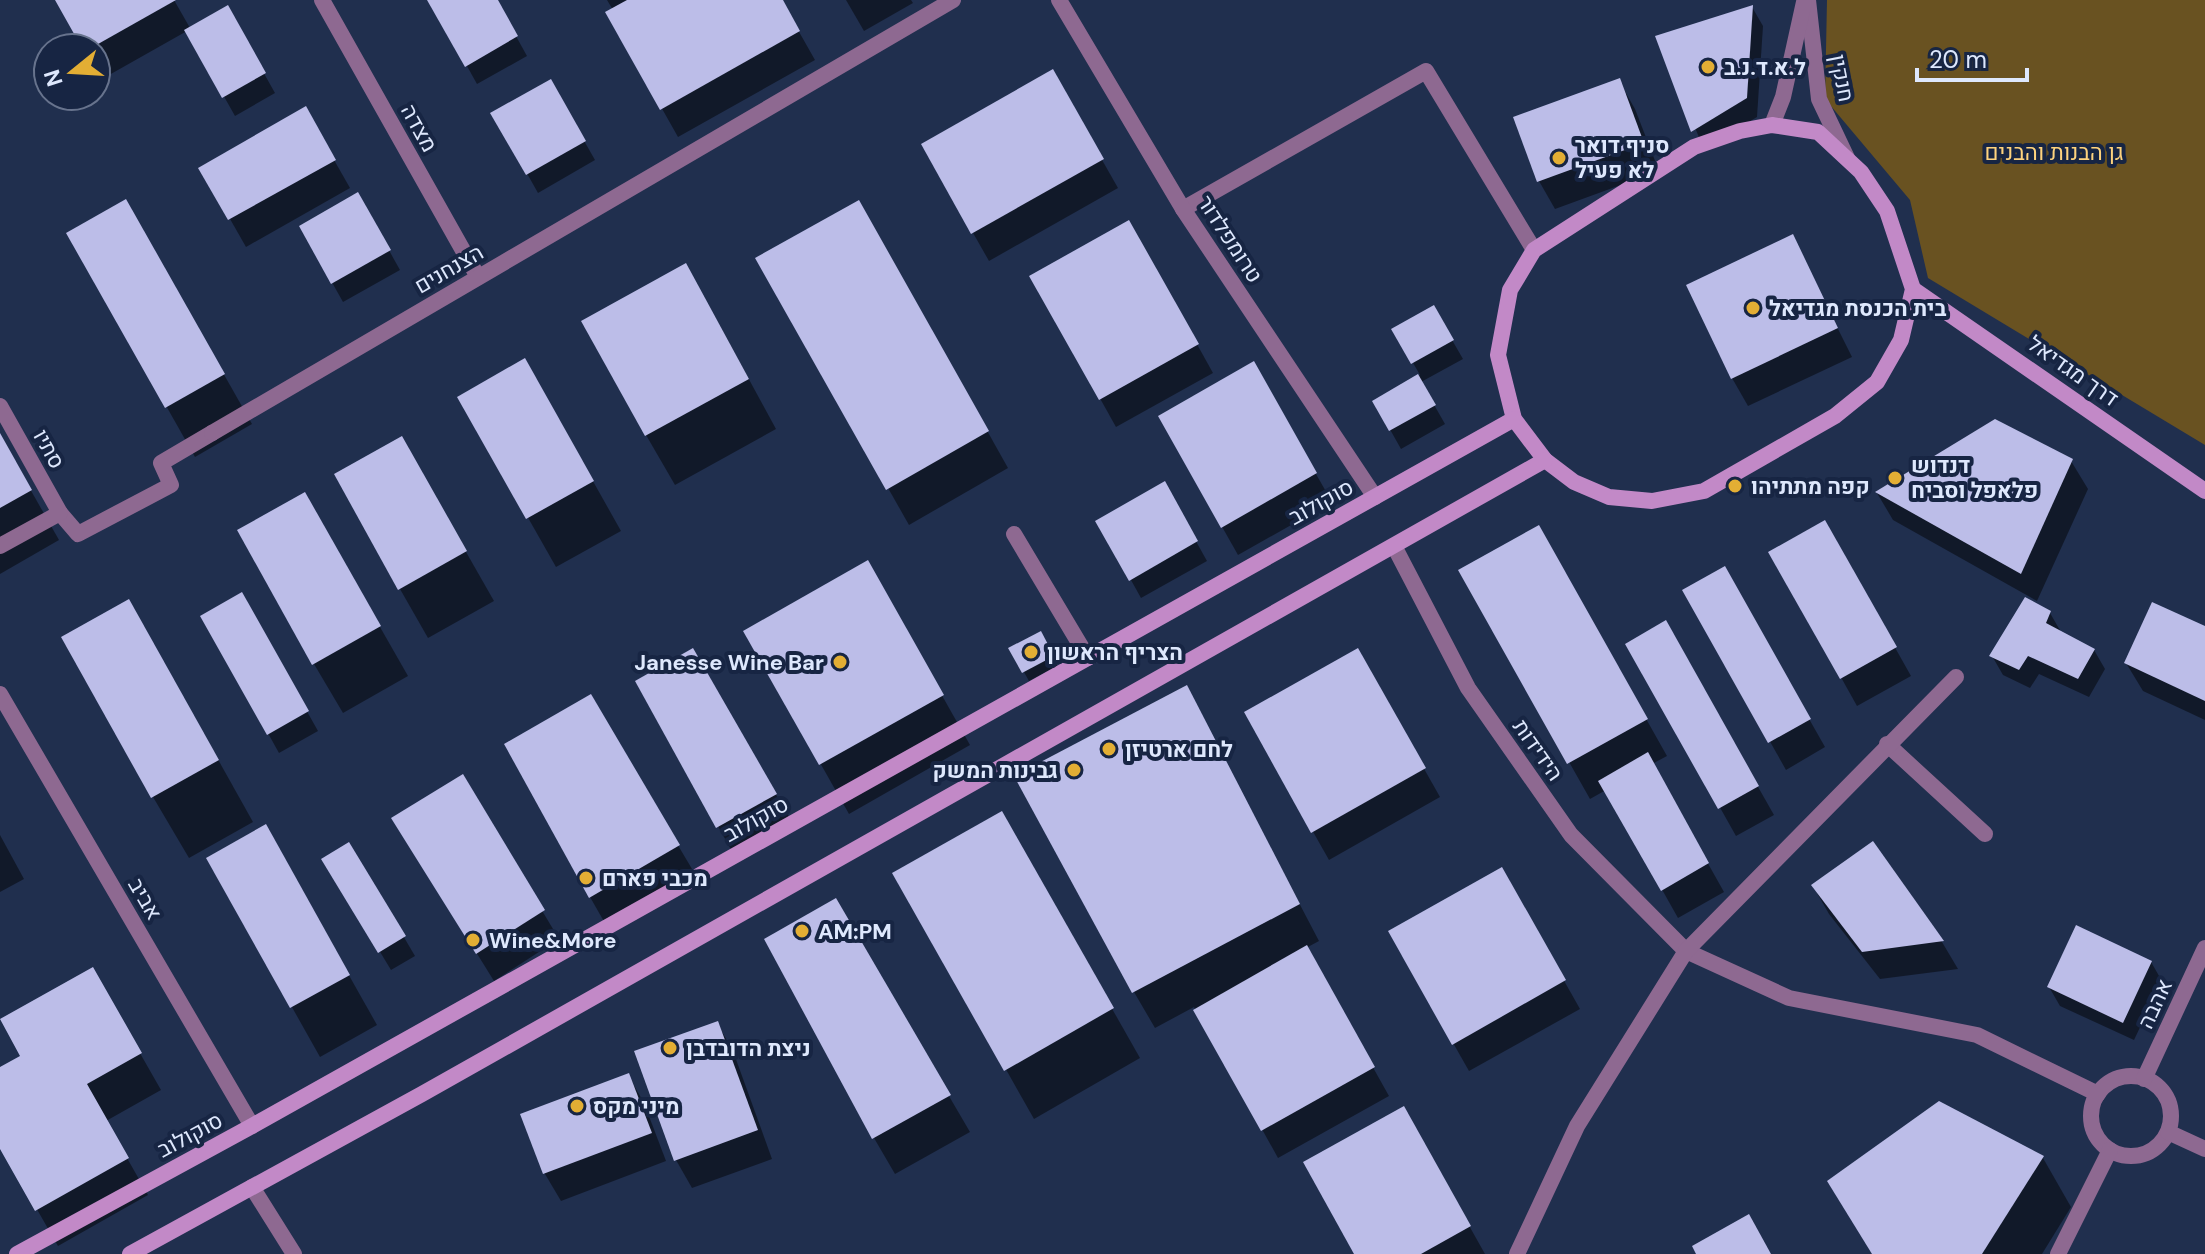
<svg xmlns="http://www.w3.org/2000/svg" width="2205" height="1254" font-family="'DM Sans',Heebo,sans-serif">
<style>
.green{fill:#695221}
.shadow{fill:#0007}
.building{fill:#bcbde8}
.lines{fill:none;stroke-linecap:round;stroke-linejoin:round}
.service{stroke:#8e6991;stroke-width:16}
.minor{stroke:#8e6991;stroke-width:16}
.tertiary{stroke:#8e6991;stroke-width:16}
.secondary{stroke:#c289c7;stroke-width:16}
.poi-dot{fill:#e3ae34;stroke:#172543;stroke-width:3}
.labels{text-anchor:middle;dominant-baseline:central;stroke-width:8;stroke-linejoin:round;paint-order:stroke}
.poi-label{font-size:22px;font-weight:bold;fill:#dee8fd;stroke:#172543;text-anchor:start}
.street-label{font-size:22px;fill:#dee8fd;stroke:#172543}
.park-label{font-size:22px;fill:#fed37e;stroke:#172543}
</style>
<rect width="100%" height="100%" fill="#202f4e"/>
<path class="green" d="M1827 0H2205V445L1928 278 1910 200 1825 99Z"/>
<g class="shadow">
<path d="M58 0H174L190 28 227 8 275 93 235 116 187 31 102 79 96 68V48H84Z"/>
<path d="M430 0H496L527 56 477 84Z"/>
<path d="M607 0H781L815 60 678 137 608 13 613 10Z"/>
<path d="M846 0H911L913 3 864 31Z"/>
<path d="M1752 7 1763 26 1757 117 1704 149 1657 38Z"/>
<path d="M1052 72 1118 188 989 261 923 145Z"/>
<path d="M550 81 595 160 538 193 493 113Z"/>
<path d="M1619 81 1635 109 1659 171 1555 209 1539 181Z"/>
<path d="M305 109 350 188 246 247 201 168Z"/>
<path d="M358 195 400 270 343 302 301 227Z"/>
<path d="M1129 222 1213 373 1116 427 1032 277Z"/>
<path d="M69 234 154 251 252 424 195 457Z"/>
<path d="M1792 237 1852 357 1748 406 1732 378Z"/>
<path d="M879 238 1008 468 909 525 758 259Z"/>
<path d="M1433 307 1463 359 1421 382 1445 424 1401 449 1374 401 1420 375 1394 330Z"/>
<path d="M714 315 776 429 675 485 646 435Z"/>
<path d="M1253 364 1332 502 1238 555 1160 417Z"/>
<path d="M460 398 553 410 621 531 556 567Z"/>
<path d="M0 436 59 540 0 574Z"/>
<path d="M401 438 494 601 428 638 400 589Z"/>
<path d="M2071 461 2088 489 2037 601 1893 520 1877 493Z"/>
<path d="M1164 484 1207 561 1141 598 1098 521Z"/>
<path d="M304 494 408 676 343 713 314 664Z"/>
<path d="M1825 523 1911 676 1857 706 1771 552Z"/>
<path d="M1538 527 1667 756 1652 764 1724 892 1678 918 1606 790 1590 799 1461 571Z"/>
<path d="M867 563 970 745 849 814 746 632Z"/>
<path d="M1724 569 1825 747 1786 770 1685 591Z"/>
<path d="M241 594 318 731 279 753 203 617Z"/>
<path d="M2050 613 2061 632 2094 650 2105 669 2089 697 2039 674 2030 688 2003 675 1992 656Z"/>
<path d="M1665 623 1774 815 1736 836 1628 644Z"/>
<path d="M2205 628V720L2143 691 2126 663Z"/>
<path d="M1046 642 1057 666 1029 681 1011 649Z"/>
<path d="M1357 650 1440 797 1329 860 1246 713Z"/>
<path d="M692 651 792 822 734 855 638 682Z"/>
<path d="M164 663 253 822 189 858 153 797Z"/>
<path d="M1186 687 1319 941 1306 948 1389 1096 1278 1158 1194 1007 1155 1028 1134 992Z"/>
<path d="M590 697 695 874 606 925 590 897Z"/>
<path d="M462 777 559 939 494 981 410 846Z"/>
<path d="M1001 813 1140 1058 1034 1119 895 873Z"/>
<path d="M0 835 24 879 0 892Z"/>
<path d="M349 844 415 956 391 970 324 859Z"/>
<path d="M1873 844 1942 942 1958 969 1880 979 1829 914 1813 886Z"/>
<path d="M208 858 293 876 377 1025 320 1057Z"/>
<path d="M1501 869 1580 1009 1469 1071 1390 932Z"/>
<path d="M835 901 970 1132 895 1174 874 1138Z"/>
<path d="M2151 962 2162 981 2134 1040 2060 1006 2049 987Z"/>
<path d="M92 969 161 1090 106 1121 148 1195 58 1246 0 1145V1069L22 1057Z"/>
<path d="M717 1023 733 1051 772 1159 692 1188 676 1160Z"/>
<path d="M628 1075 644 1103 666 1161 561 1201 545 1174 523 1116Z"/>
<path d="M1403 1108 1485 1254H1357Z"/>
<path d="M2043 1158 2071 1207 2042 1254H1872Z"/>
</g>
<g class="building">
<path d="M55 0H176L91 48H82Z"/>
<path d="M427 0H498L518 36 465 67Z"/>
<path d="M627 0H783L800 31 660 110 605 12Z"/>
<path d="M228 5 266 73 222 98 184 30Z"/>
<path d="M1753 5 1747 98 1691 132 1655 36Z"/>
<path d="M1053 69 1104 159 971 234 921 144Z"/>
<path d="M1620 78 1644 143 1537 182 1513 117Z"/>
<path d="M551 79 586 141 526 175 490 113Z"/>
<path d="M306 106 336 160 228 220 198 168Z"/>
<path d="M358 192 391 250 331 284 299 226Z"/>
<path d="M126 199 225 374 165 408 66 233Z"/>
<path d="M859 200 989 431 886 490 755 258Z"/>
<path d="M1129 220 1199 344 1099 400 1029 276Z"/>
<path d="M1793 234 1838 328 1731 379 1686 285Z"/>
<path d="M686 263 749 379 645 436 581 321Z"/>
<path d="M1434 305 1454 340 1411 364 1391 329Z"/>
<path d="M525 358 594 481 526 519 457 397Z"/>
<path d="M1254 361 1317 473 1221 528 1158 416Z"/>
<path d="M1418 374 1436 405 1389 431 1372 401Z"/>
<path d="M1995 419 2073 459 2021 574 1875 492Z"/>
<path d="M0 433 32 490 0 508Z"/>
<path d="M402 436 467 551 398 590 334 474Z"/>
<path d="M1165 481 1198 541 1129 581 1095 521Z"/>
<path d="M305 492 381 626 312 665 237 530Z"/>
<path d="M1825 520 1897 647 1840 679 1768 552Z"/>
<path d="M1539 525 1648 719 1567 764 1458 570Z"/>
<path d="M868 560 944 695 819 765 743 631Z"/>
<path d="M1725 566 1811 719 1768 743 1682 590Z"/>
<path d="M242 592 309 711 267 735 200 616Z"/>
<path d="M2025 597 2051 611 2046 623 2095 649 2078 679 2028 656 2019 670 1989 656Z"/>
<path d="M129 599 219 760 151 798 61 637Z"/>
<path d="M2152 602 2205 626V701L2124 663Z"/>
<path d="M1666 620 1759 786 1718 809 1625 644Z"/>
<path d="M1041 631 1054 656 1022 673 1008 648Z"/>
<path d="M693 648 777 794 716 828 635 681Z"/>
<path d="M1358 648 1426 768 1311 833 1244 712Z"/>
<path d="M1187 685 1300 904 1132 993 1014 776Z"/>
<path d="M591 694 680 845 589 898 504 744Z"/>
<path d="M1648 752 1709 863 1661 891 1598 781Z"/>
<path d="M463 774 545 910 476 954 391 818Z"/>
<path d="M1002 811 1114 1008 1004 1071 892 873Z"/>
<path d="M266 824 350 975 290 1008 206 858Z"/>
<path d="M1873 841 1944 941 1862 952 1811 885Z"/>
<path d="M349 842 406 936 378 953 321 859Z"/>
<path d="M1502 867 1566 980 1452 1045 1388 931Z"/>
<path d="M836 898 951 1095 872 1139 764 939Z"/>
<path d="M2076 925 2152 961 2123 1023 2047 987Z"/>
<path d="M1307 945 1375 1067 1261 1131 1193 1010Z"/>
<path d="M93 967 142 1053 87 1084 129 1158 35 1211 0 1149V1067L20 1056 0 1019Z"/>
<path d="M718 1021 758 1130 674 1161 634 1051Z"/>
<path d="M629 1073 652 1133 543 1174 520 1114Z"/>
<path d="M1939 1101 2044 1156 1982 1254H1872L1827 1181Z"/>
<path d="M1404 1106 1471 1226 1421 1254H1354L1303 1162Z"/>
<path d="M1749 1214 1771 1254H1696L1692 1246Z"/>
</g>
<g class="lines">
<g class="service">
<path d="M1183 209 1426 71 1534 250"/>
<path d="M60 513 78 534 171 485 161 463 212 433"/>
<path d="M1014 534 1088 658"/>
<path d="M1887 744 1985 834"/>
</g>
<g class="minor">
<path d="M322 0 478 277"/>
<path d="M1059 0 1183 209 1375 497"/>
<path d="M0 406 60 513 0 546"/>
<path d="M212 433 953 0"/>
<path d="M1394 546 1468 688 1571 835 1686 951 1789 998 1977 1035 2098 1094"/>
<path d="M0 694 252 1126"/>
<circle cx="2131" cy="1116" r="40"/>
<path d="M2144 1079 2205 948"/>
<path d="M2168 1132 2205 1149"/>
<path d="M252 1187 294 1254"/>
<path d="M1517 1254 1577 1126 1686 951 1956 677"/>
<path d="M2058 1254 2110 1150"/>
</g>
<g class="tertiary">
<path d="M1808 0 1819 99 1847 158"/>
<path d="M1772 125 1783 97 1804 2"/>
</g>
<g class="secondary">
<path d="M1772 125 1818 132 1861 172 1887 211 1913 289 1901 340 1877 382 1835 416 1704 491 1652 501 1609 497 1574 482 1545 460 1514 419 1498 355 1510 290 1534 250 1694 147 1740 131Z"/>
<path d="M1913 289 2205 491"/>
<path d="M17 1254 252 1126 1514 419"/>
<path d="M130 1254 422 1094 1545 460"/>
</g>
</g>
<g class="poi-dot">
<circle cx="1708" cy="67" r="8"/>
<circle cx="1559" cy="158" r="8"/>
<circle cx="1753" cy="308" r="8"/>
<circle cx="1895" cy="478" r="8"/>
<circle cx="1735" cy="486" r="8"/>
<circle cx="1031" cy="652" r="8"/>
<circle cx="840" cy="662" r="8"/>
<circle cx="1109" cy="749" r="8"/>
<circle cx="1074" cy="770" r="8"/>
<circle cx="586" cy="878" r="8"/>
<circle cx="802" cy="931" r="8"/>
<circle cx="473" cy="940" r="8"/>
<circle cx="670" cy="1048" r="8"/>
<circle cx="577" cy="1106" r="8"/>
</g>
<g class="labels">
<g class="poi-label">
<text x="1724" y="67">ל.א.ד.נ.ב</text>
<text x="1575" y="145">סניף דואר<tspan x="1575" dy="25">לא פעיל</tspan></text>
<text x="1769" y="308">בית הכנסת מגדיאל</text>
<text x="1911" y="465">דנדוש<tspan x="1911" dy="25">פלאפל וסביח</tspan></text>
<text x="1751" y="486">קפה מתתיהו</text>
<text x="1047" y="652">הצריף הראשון</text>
<text x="824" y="662" text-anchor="end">Janesse Wine Bar</text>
<text x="1125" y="749">לחם ארטיזן</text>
<text x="1058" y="770" text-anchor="end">גבינות המשק</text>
<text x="602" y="878">מכבי פארם</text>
<text x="818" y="931">AM:PM</text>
<text x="489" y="940">Wine&amp;More</text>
<text x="686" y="1048">ניצת הדובדבן</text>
<text x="593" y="1106">מיני מקס</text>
</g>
<g class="street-label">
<text transform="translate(1842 78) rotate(79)">חנקין</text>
<text transform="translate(419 128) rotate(61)">מצדה</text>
<text transform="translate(1230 239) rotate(57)">טרומפלדור</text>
<text transform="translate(449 269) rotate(-30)">הצנחנים</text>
<text transform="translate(2073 371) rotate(35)">דרך מגדיאל</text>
<text transform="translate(49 449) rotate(61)">סתיו</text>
<text transform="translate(1321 502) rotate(-29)">סוקולוב</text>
<text transform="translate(1538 750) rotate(55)">הידידות</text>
<text transform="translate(756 819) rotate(-29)">סוקולוב</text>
<text transform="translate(145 899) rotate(60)">אביב</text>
<text transform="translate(2155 1004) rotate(-65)">אהבה</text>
<text transform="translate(190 1135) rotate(-28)">סוקולוב</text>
</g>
<g class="park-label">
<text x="2054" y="152">גן הבנות והבנים</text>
</g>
</g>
<g transform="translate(72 72) rotate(252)"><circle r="38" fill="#172543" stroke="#67738d" stroke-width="2"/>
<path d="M0-6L14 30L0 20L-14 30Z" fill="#e3ae34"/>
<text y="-12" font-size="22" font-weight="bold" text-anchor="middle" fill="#dee8fd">N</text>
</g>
<path d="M1917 68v12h110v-12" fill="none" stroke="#dee8fd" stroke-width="4"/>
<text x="1929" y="68" font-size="24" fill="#dee8fd" stroke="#172543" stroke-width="6" paint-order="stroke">20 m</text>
</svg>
